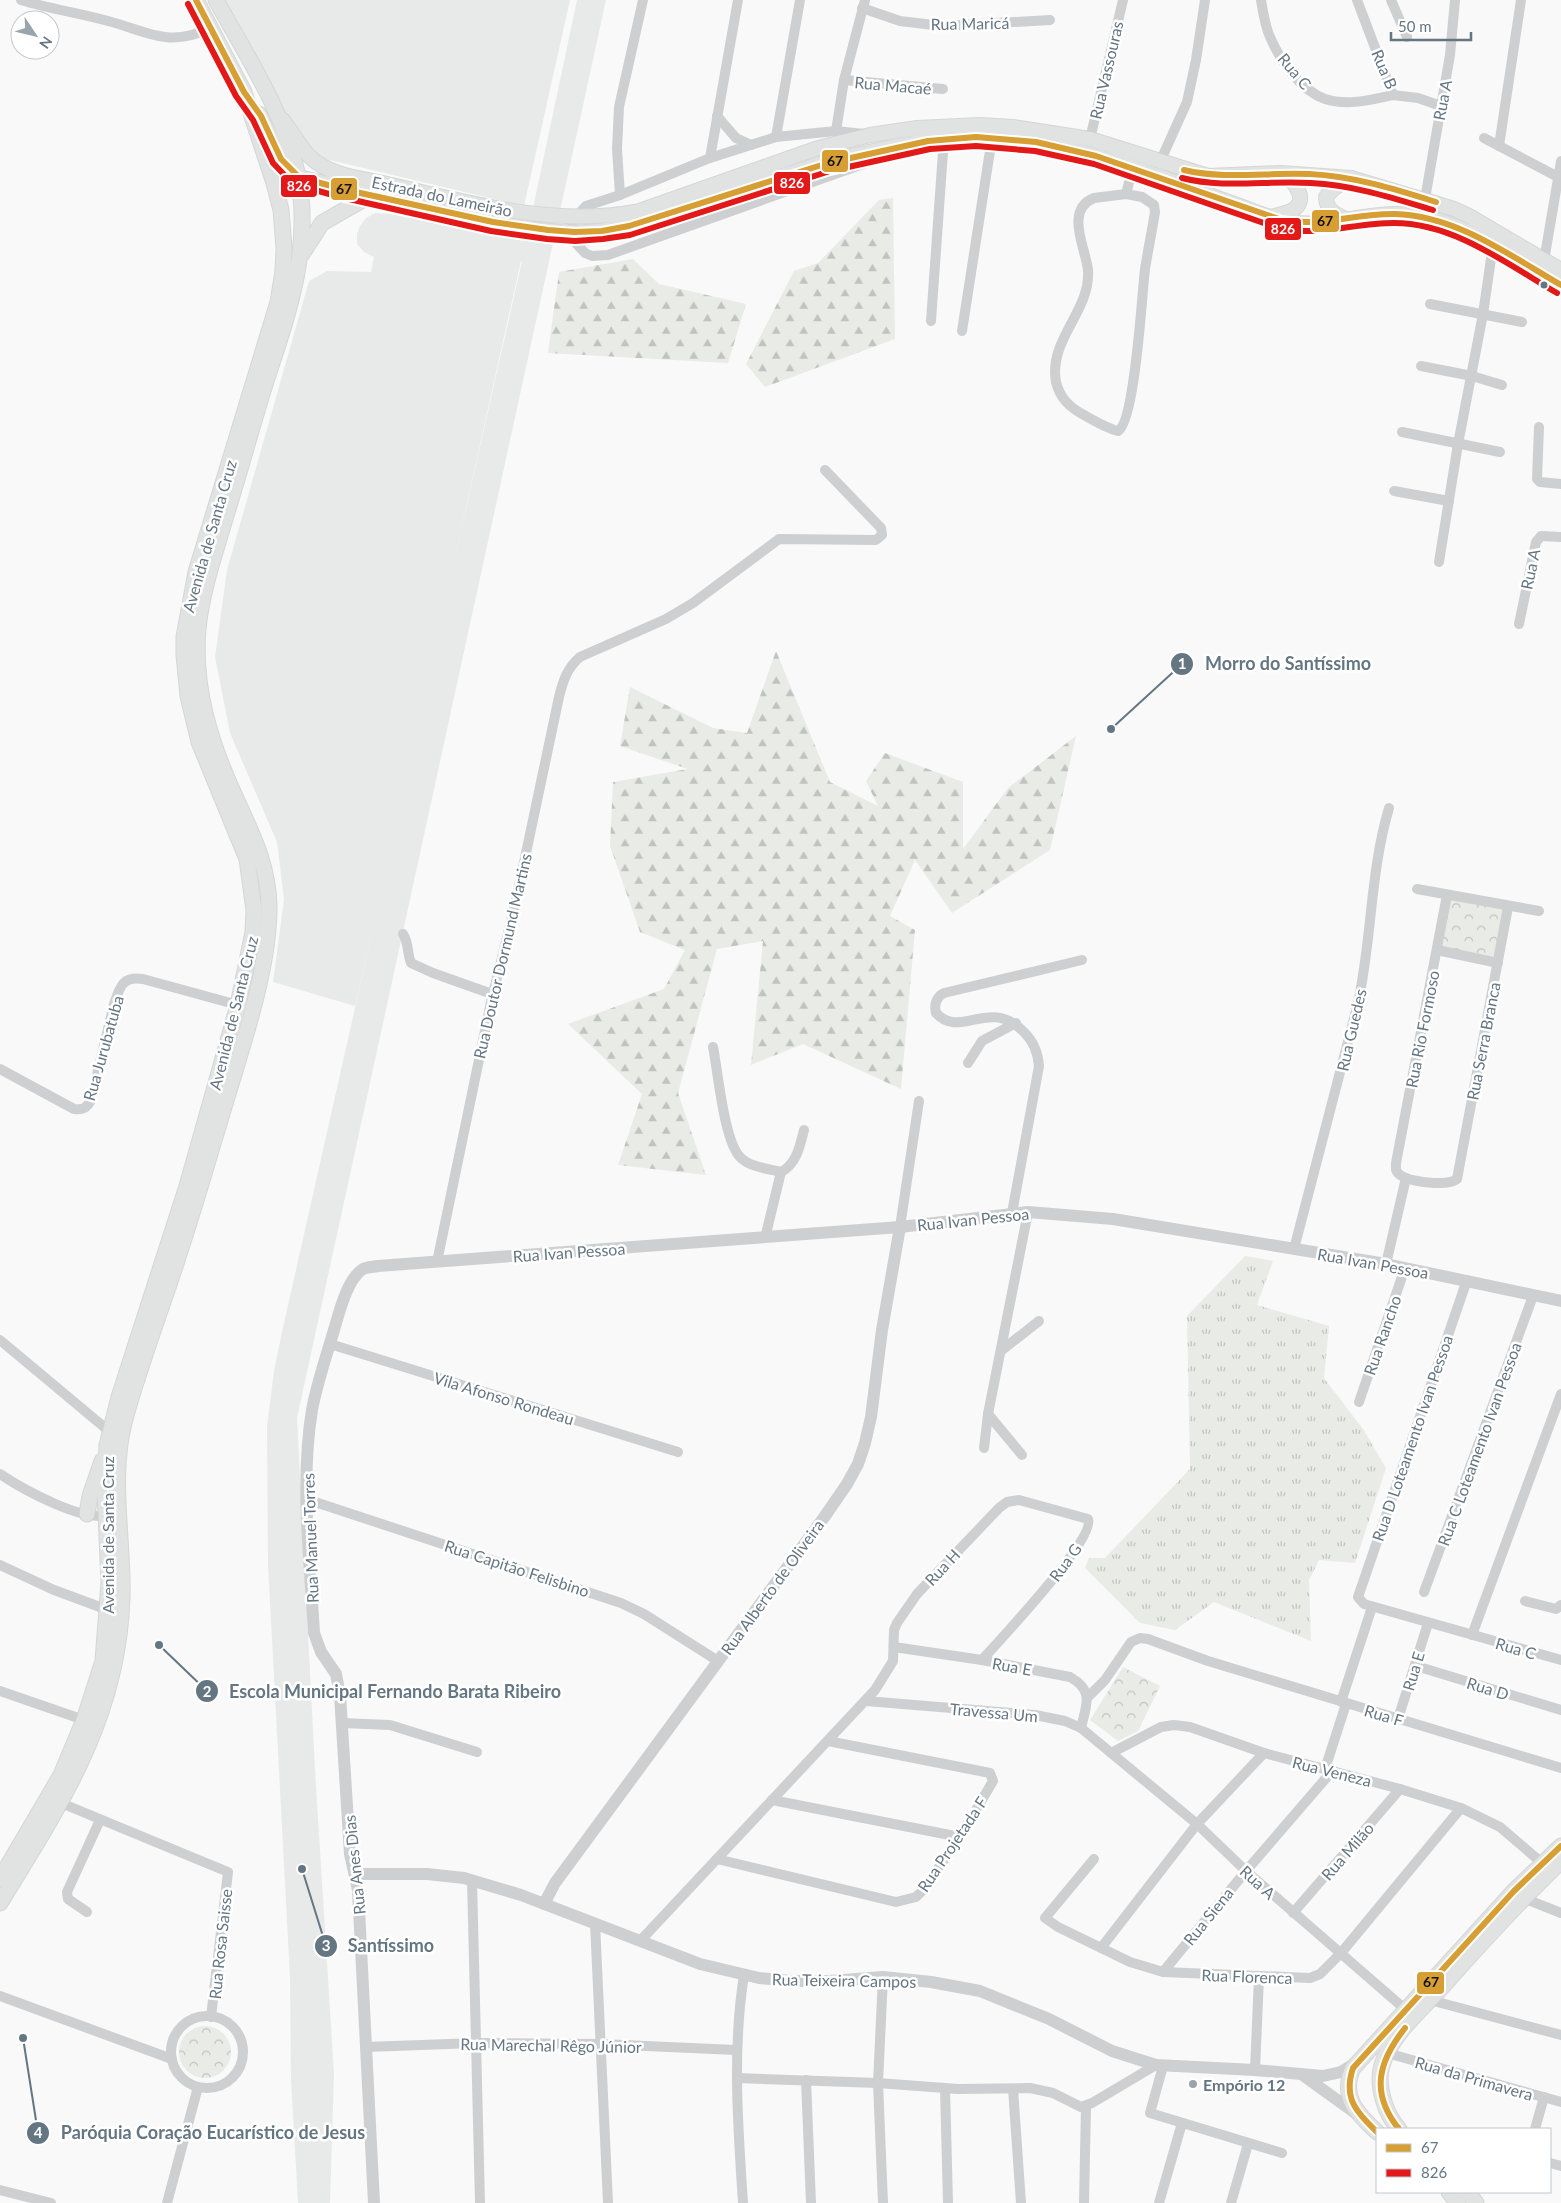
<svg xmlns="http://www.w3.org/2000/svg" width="1561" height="2203" font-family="Lato,sans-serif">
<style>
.built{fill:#e8e9e9;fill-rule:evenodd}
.grass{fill:url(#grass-tufts)}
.forest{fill:url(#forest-firs)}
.park{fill:url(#park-crowns)}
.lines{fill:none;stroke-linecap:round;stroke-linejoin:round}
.secondary-casing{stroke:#d5d6d7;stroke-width:16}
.primary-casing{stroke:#d5d6d7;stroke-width:17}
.minor{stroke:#cecfd0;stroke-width:10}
.tertiary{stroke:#cecfd0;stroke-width:12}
.secondary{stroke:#e1e2e2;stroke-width:14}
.primary{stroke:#e1e2e2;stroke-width:15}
.secondary-bridge-casing{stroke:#d5d6d7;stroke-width:16;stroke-linecap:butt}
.secondary-bridge{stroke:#e1e2e2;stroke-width:14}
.bus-1-casing{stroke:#fff;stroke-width:10}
.bus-2-casing{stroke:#fff;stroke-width:10}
.bus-1{stroke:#d69e33;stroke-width:6}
.bus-2{stroke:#e31919;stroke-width:6}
.bus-dot{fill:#657683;stroke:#fff;stroke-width:2}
.poi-dot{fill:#99a4ac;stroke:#fff;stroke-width:2}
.labels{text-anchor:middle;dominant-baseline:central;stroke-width:5;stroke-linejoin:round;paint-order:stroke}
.street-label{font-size:16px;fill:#657683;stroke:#fff}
.poi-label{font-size:16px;font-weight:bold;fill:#657683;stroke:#fff;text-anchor:start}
.leader{fill:none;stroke:#657683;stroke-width:2}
.callout-dot{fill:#657683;stroke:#fff;stroke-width:2}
.mark-label{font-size:15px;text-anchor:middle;font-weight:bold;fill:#fff}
.callout-label{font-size:18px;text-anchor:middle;font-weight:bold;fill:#657683;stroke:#fff;stroke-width:5;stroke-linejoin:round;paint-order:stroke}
.line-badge{stroke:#fff;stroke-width:2}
.badge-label{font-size:14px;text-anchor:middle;font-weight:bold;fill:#fff}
.pale-badge-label{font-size:14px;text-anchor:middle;font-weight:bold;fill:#111}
</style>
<defs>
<pattern id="grass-tufts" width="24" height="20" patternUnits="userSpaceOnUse" patternTransform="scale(1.25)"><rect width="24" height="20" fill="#e8ebe6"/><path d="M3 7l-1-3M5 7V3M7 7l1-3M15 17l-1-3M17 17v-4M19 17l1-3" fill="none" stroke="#c0c3c0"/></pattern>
<pattern id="forest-firs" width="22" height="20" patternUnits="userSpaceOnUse" patternTransform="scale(1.25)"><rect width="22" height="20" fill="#e8ebe6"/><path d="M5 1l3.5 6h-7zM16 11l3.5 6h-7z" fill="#c0c3c0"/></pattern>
<pattern id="park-crowns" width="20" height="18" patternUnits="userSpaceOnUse" patternTransform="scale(1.25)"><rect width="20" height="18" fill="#e8ebe6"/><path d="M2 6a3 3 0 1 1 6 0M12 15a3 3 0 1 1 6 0" fill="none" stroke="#c0c3c0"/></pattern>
</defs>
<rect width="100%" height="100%" fill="#f9f9f9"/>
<g class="built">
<path d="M225 0H570L524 206 317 157 295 133Z"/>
<path d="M577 0H606L297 1418 315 1770 334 2074 330 2203H298L291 2079 290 1977 268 1564 267 1427 274 1371 282 1332 375 919 355 1006 273 982 284 899 277 842 230 733 215 657 227 570 309 281 327 271 371 272 374 257 364 252 357 244V234L360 226 366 218 375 213 390 214 526 241ZM521 261H522L450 579Z"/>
</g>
<path class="grass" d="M1245 1256 1273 1261 1257 1305 1329 1326 1324 1378 1363 1429 1386 1468 1355 1563 1319 1560 1309 1580 1311 1641 1214 1602 1175 1630 1140 1623 1085 1568 1089 1558H1105L1190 1469 1187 1316Z"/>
<g class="forest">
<path d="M893 198 895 339 765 387 746 364 794 271 818 263 879 200Z"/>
<path d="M633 259 659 284 746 304 728 363 548 353 559 272Z"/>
<path d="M776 651 830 782 878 806 866 781 885 753 963 782V849L1008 788 1076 736 1050 850 952 913 915 860 890 916 915 930 901 1089 803 1044 751 1065 763 941 717 949 678 1093 706 1175 618 1165 642 1094 568 1024 664 989 685 950 640 932 610 846 613 782 688 769 620 746 630 687 713 728 747 733Z"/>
</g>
<g class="park">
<path d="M1447 895 1508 907 1498 963 1438 950Z"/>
<path d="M1123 1667 1160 1686 1138 1731 1118 1741 1090 1720Z"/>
<circle cx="205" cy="2052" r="26"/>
</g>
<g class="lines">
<defs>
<g id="secondary">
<path d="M283 120C292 132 299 145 309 156 328 175 358 178 383 183"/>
<path d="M818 148 870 135 917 128 980 125 1013 127 1090 139 1208 176 1281 173 1351 178 1454 209 1469 216 1561 270"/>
<path d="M823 163C863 153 904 143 944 138 1014 131 1087 151 1153 174 1182 185 1211 196 1240 206 1256 212 1272 219 1288 222 1325 228 1359 214 1396 214 1457 214 1510 256 1561 285"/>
<path d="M299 177 378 196"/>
<path d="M1271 217C1277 215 1285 214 1291 211 1311 201 1294 180 1281 173"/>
<path d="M1349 220C1337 216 1326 211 1326 197L1334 188 1351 178"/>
</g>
<g id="primary">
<path d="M259 114 281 159 298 177"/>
<path d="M302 254 322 223 371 195"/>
<path d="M87 1514 90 1496 102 1461"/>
<path d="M0 1879 61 1775 84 1720 103 1661 109 1582 105 1492 107 1445 119 1397 187 1186 238 1005 253 932 254 910 247 859 199 742 188 696 184 655V637L196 572 278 302 283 271 284 248 281 210 274 183 244 92 196 0"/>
<path d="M0 1903C60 1805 118 1719 122 1599 124 1540 109 1478 125 1419 141 1361 163 1305 181 1248 199 1193 214 1139 231 1084 247 1031 269 964 269 908 269 865 251 832 234 794 210 742 193 687 198 629 202 589 216 551 227 512 241 468 253 422 267 378 289 312 313 242 297 172 283 110 246 55 216 0"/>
<path d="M1399 2129C1385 2114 1376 2085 1382 2065 1391 2035 1422 2009 1443 1986 1481 1943 1520 1901 1561 1861"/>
<path d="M1377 2132C1357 2114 1340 2096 1353 2068L1514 1891 1561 1846"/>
<path d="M1449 2192 1458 2203"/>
<path d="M1467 2192 1476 2203"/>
</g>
</defs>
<use href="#secondary" class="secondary-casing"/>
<use href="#primary" class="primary-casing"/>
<g class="minor">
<path d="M21 0C50 9 79 13 108 21 149 32 168 48 211 28"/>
<path d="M1261 0C1263 12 1265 26 1270 37 1280 60 1300 90 1325 99 1347 106 1371 100 1393 95"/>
<path d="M1357 0 1393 95 1418 98 1441 106"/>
<path d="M1391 0 1407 37"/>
<path d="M862 8 900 21 942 26 1050 20"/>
<path d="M844 80 943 89"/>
<path d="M717 116 736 138 751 145"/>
<path d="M836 131 844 80 865 0"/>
<path d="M864 134 836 131 776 137 710 158 620 195 586 206 573 220 571 234 574 241 585 253 592 256 608 255 863 164 889 151"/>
<path d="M776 137 800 0"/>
<path d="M1484 138 1558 177"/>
<path d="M1090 139 1123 0"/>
<path d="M1499 146 1521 0"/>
<path d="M710 158 738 0"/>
<path d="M1160 162 1187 102 1196 60 1205 0"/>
<path d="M1126 194 1142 197 1154 205 1155 212C1152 231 1148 250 1145 269 1142 293 1135 422 1118 431 1106 428 1095 421 1084 415 1069 407 1060 398 1056 382 1048 340 1091 311 1088 270 1086 249 1064 210 1094 198Z"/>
<path d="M1126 194 1133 167"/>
<path d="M620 195 617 149 619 107 643 0"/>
<path d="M1425 199 1450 55 1455 0"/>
<path d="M1544 261 1561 161"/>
<path d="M1430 304 1522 322"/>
<path d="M931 321 944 138"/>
<path d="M962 331 992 138"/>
<path d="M1421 366 1472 376 1502 385"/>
<path d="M1539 427 1537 479 1540 482 1561 484"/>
<path d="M1402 432 1500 452"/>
<path d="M1394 491 1449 501"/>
<path d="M1439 562 1458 444 1483 314 1493 245"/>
<path d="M1519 624 1536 542 1541 536 1561 537"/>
<path d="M1417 889 1539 911"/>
<path d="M1447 895 1396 1163C1396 1168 1395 1171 1399 1174 1408 1182 1448 1187 1457 1179L1508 907"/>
<path d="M403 934C409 943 407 953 411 963L433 973 492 994"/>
<path d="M1437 950 1498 963"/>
<path d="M713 1047C718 1071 724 1143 741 1158 750 1167 769 1169 781 1172 797 1164 800 1145 804 1130"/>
<path d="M968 1063 982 1041 1016 1023"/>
<path d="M0 1069 74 1109C83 1110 87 1108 91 1100L114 1004C120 987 122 976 143 979L238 1005"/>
<path d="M1012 1213 1039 1066C1038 1052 1034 1042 1024 1032 989 996 961 1040 936 1013 934 1005 936 997 944 993L1082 960"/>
<path d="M900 1227 919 1101"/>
<path d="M765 1238 781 1172"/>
<path d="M1294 1249 1358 1003C1372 939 1370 872 1389 808"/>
<path d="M437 1262 491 1002 515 905 559 697C563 681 567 668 580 657L666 619 693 603 779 539 876 540 882 535 881 528 825 470"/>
<path d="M1386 1264 1406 1178"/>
<path d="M1467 1280 1358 1597 1364 1604 1561 1660"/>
<path d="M0 1340 110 1432"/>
<path d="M330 1344 678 1452"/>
<path d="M1002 1350 1039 1321"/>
<path d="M1359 1402 1405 1268"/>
<path d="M988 1414 1022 1455"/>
<path d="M984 1448 988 1414 1028 1212"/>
<path d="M0 1474C22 1489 87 1525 112 1514"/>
<path d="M306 1499 621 1603 644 1614 718 1661"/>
<path d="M0 1565 54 1590 108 1610"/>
<path d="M1424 1592 1533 1296"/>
<path d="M1525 1601 1556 1609 1561 1605"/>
<path d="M1472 1635 1561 1394"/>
<path d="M894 1647 982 1660 1070 1677C1095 1691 1086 1705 1081 1728"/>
<path d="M1416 1666 1561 1710"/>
<path d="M0 1691 84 1720"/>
<path d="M1087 1698 1105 1680 1131 1642 1140 1638 1148 1639 1208 1661 1561 1768"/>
<path d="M866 1701 1035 1715 1065 1721 1081 1728 1197 1824 1246 1871 1406 2010"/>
<path d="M1341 1702 1372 1607"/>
<path d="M1398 1719 1428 1623"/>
<path d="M342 1723 390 1725 477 1752"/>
<path d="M1111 1753 1161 1727 1174 1725 1190 1727 1264 1753 1400 1789 1461 1808 1500 1827 1542 1863"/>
<path d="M1325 1769 1346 1704"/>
<path d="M772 1800 960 1837"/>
<path d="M61 1803 228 1872 211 2017"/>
<path d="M717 1859 896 1902 916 1897 923 1890 960 1837 993 1781 990 1773 828 1741"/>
<path d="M1094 1859 1045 1918 1058 1927 1130 1962 1163 1972 1310 1978 1320 1974 1341 1953 1461 1808"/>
<path d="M472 1880 480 2203"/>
<path d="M1523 1898 1561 1913"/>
<path d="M87 1912 68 1899 67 1892 100 1820"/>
<path d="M1293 1913 1400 1789"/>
<path d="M595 1923 608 2203"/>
<path d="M641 1940 875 1690 893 1661 894 1630 897 1623 917 1594 999 1508 1007 1502 1019 1500 1088 1519C1096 1538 998 1642 982 1660"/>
<path d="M1101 1948 1197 1824 1264 1753"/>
<path d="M1163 1972 1246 1871 1333 1770"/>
<path d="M883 1977 878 2083 883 2203"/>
<path d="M0 1996 172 2059"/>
<path d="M1430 2000 1561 2035"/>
<circle cx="207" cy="2052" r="36"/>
<path d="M366 2047 476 2043 601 2044 736 2050"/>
<path d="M1387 2053 1561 2102"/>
<path d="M1163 2066 1150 2113 1282 2153"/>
<path d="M1255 2070 1259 1977"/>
<path d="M737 2078 878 2083 958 2089 1030 2088 1053 2093 1081 2107 1092 2103 1156 2065"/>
<path d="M806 2080 811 2203"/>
<path d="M945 2088 948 2203"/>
<path d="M1013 2089 1021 2203"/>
<path d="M1535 2129 1544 2097"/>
<path d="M1550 2163 1561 2166"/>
<path d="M0 2190 51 2203"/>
<path d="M167 2203 198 2087"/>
<path d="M743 2203C738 2127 732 2050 744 1975"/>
<path d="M1084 2203 1086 2106"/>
<path d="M1159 2203 1182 2123"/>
<path d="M1231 2203 1248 2144"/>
</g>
<g class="tertiary">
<path d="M355 1874H427L464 1878 521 1895 700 1964 759 1978 791 1981H829L883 1977 931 1982 980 1991 1049 2019 1112 2051 1156 2065 1255 2070 1323 2076 1341 2072 1358 2062"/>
<path d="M544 1904 555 1883 825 1516 847 1484 858 1464 865 1443 871 1417 882 1330 900 1227"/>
<path d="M1304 2076 1358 2115"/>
<path d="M374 2203 358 1890 350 1854 340 1695 336 1674 321 1652 314 1633C310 1560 300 1483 312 1410 317 1383 326 1357 334 1330 339 1313 347 1279 363 1269 367 1267 373 1267 378 1266L900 1227 1028 1212 1113 1219 1386 1264 1561 1301"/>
</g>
<use href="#secondary" class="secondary"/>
<use href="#primary" class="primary"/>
<defs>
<g id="secondary-bridge">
<path d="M383 183C467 202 553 228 639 211L818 148"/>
<path d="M380 197C439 210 499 227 559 232 613 236 662 217 711 199 748 186 786 175 823 163"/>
</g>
</defs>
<use href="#secondary-bridge" class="secondary-bridge-casing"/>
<use href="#secondary-bridge" class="secondary-bridge"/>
<defs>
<g id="bus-1">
<path d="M196 0 244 92 261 116 281 159 299 177 342 189 493 222 548 230 575 232 602 231 629 226 828 163 928 141 976 137 1036 142 1096 156 1282 220C1324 227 1356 213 1395 214 1457 216 1509 255 1561 285"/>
<path d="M1184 170C1226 180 1267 172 1309 174 1353 176 1395 189 1436 202"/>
<path d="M1399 2129C1370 2093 1378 2062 1405 2028"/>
<path d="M1377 2132C1356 2112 1343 2098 1353 2068L1514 1891 1561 1846"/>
</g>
<g id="bus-2">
<path d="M188 4 236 96 253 120 273 163 293 184 340 197 491 231 547 239 575 241 603 239 630 235 830 171 930 149 976 146 1035 151 1094 164 1281 229C1321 236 1355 223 1394 223 1454 223 1507 264 1557 293"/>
<path d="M1182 178C1225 189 1267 180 1311 183 1353 185 1393 198 1433 210"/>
</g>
</defs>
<use href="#bus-1" class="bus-1-casing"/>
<use href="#bus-2" class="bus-2-casing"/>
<use href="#bus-1" class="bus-1"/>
<use href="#bus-2" class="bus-2"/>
</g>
<circle class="bus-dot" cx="1544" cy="285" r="4.5"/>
<circle class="poi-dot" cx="1193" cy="2084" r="5"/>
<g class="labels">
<g class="street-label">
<text transform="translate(970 23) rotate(-1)">Rua Maricá</text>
<text transform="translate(1385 69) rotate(67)">Rua B</text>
<text transform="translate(1106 70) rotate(-77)">Rua Vassouras</text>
<text transform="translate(1295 71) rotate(50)">Rua C</text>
<text transform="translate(893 85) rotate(5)">Rua Macaé</text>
<text transform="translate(1442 100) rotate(-79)">Rua A</text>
<text transform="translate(442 196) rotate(12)">Estrada do Lameirão</text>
<text transform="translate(209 536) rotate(-74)">Avenida de Santa Cruz</text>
<text transform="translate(1530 569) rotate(-78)">Rua A</text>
<text transform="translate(502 956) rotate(-77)">Rua Doutor Dormund Martins</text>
<text transform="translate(233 1013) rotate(-76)">Avenida de Santa Cruz</text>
<text transform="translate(1422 1029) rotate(-79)">Rua Rio Formoso</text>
<text transform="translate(1351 1030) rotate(-77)">Rua Guedes</text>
<text transform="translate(1483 1041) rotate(-79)">Rua Serra Branca</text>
<text transform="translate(103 1048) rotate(-74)">Rua Jurubatuba</text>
<text transform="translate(973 1219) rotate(-6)">Rua Ivan Pessoa</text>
<text transform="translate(569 1252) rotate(-4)">Rua Ivan Pessoa</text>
<text transform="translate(1373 1263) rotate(10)">Rua Ivan Pessoa</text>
<text transform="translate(1382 1335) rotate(-71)">Rua Rancho</text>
<text transform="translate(504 1398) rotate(17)">Vila Afonso Rondeau</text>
<text transform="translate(1412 1438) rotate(-71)">Rua D Loteamento Ivan Pessoa</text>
<text transform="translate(1479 1444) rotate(-70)">Rua C Loteamento Ivan Pessoa</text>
<text transform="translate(107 1535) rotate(-90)">Avenida de Santa Cruz</text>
<text transform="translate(310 1538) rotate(-92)">Rua Manuel Torres</text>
<text transform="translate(1065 1562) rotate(-54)">Rua G</text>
<text transform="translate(942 1567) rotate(-47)">Rua H</text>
<text transform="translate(517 1568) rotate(18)">Rua Capitão Felisbino</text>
<text transform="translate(772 1587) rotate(-54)">Rua Alberto de Oliveira</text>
<text transform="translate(1516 1648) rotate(16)">Rua C</text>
<text transform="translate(1012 1666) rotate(10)">Rua E</text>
<text transform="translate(1413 1671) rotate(-73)">Rua E</text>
<text transform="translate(1488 1688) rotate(17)">Rua D</text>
<text transform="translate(994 1712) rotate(5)">Travessa Um</text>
<text transform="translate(1384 1715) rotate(17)">Rua F</text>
<text transform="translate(1332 1771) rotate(14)">Rua Veneza</text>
<text transform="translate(952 1844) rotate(-56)">Rua Projetada F</text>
<text transform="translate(1347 1851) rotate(-49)">Rua Milão</text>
<text transform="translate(354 1865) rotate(-96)">Rua Anes Dias</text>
<text transform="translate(1258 1882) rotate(42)">Rua A</text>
<text transform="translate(1208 1916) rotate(-51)">Rua Siena</text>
<text transform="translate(220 1944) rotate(-84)">Rua Rosa Saisse</text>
<text transform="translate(1247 1976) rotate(2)">Rua Florenca</text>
<text transform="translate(844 1980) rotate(1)">Rua Teixeira Campos</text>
<text transform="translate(551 2045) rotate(1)">Rua Marechal Rêgo Júnior</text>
<text transform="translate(1474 2078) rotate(16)">Rua da Primavera</text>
</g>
<g class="poi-label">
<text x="1203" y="2084">Empório 12</text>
</g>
</g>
<path class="leader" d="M1111 729L1182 664M159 1645L207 1691M302 1869L326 1946M23 2038L38 2133"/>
<g class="callout-dot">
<circle cx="1111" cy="729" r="5"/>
<circle cx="159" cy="1645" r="5"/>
<circle cx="302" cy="1869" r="5"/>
<circle cx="23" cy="2038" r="5"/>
<circle cx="1182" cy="664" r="12"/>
<circle cx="207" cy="1691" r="12"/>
<circle cx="326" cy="1946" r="12"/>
<circle cx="38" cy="2133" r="12"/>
</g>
<g class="mark-label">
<text x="1182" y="669">1</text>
<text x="207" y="1697">2</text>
<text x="326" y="1951">3</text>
<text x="38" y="2138">4</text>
</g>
<g class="callout-label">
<text x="1288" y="670">Morro do Santíssimo</text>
<text x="395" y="1698">Escola Municipal Fernando Barata Ribeiro</text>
<text x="391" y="1952">Santíssimo</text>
<text x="213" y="2139">Paróquia Coração Eucarístico de Jesus</text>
</g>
<g class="line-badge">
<rect x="821" y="149" width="28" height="24" rx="5" fill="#d69e33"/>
<rect x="773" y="171" width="38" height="24" rx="5" fill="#e31919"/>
<rect x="280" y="174" width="38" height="24" rx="5" fill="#e31919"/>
<rect x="330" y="177" width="28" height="24" rx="5" fill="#d69e33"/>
<rect x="1311" y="209" width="29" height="24" rx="5" fill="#d69e33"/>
<rect x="1264" y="217" width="38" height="24" rx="5" fill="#e31919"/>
<rect x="1416" y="1971" width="29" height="24" rx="5" fill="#d69e33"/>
</g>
<g class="badge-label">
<text x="792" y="188">826</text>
<text x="299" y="191">826</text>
<text x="1283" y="234">826</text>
</g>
<g class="pale-badge-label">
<text x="835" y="166">67</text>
<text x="344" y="194">67</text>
<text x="1325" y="226">67</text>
<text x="1431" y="1987">67</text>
</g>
<rect x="1376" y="2128" width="175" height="65" fill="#ffffff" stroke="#c1c8cd"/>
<rect x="1386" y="2144" width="25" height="8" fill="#d69e33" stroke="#c1c8cd"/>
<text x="1421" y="2153" font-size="15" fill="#657683">67</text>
<rect x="1386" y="2169" width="25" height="8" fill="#e31919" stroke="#c1c8cd"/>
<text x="1421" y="2178" font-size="15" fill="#657683">826</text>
<g transform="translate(35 35) rotate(125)"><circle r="24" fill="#ffffff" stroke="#c1c8cd"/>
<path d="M0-4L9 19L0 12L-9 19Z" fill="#99a4ac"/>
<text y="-8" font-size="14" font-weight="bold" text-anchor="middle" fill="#657683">N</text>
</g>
<path d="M1391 32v8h80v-8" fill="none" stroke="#657683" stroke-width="2.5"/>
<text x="1398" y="32" font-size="15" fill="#657683" stroke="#ffffff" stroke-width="4" paint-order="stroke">50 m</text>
</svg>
